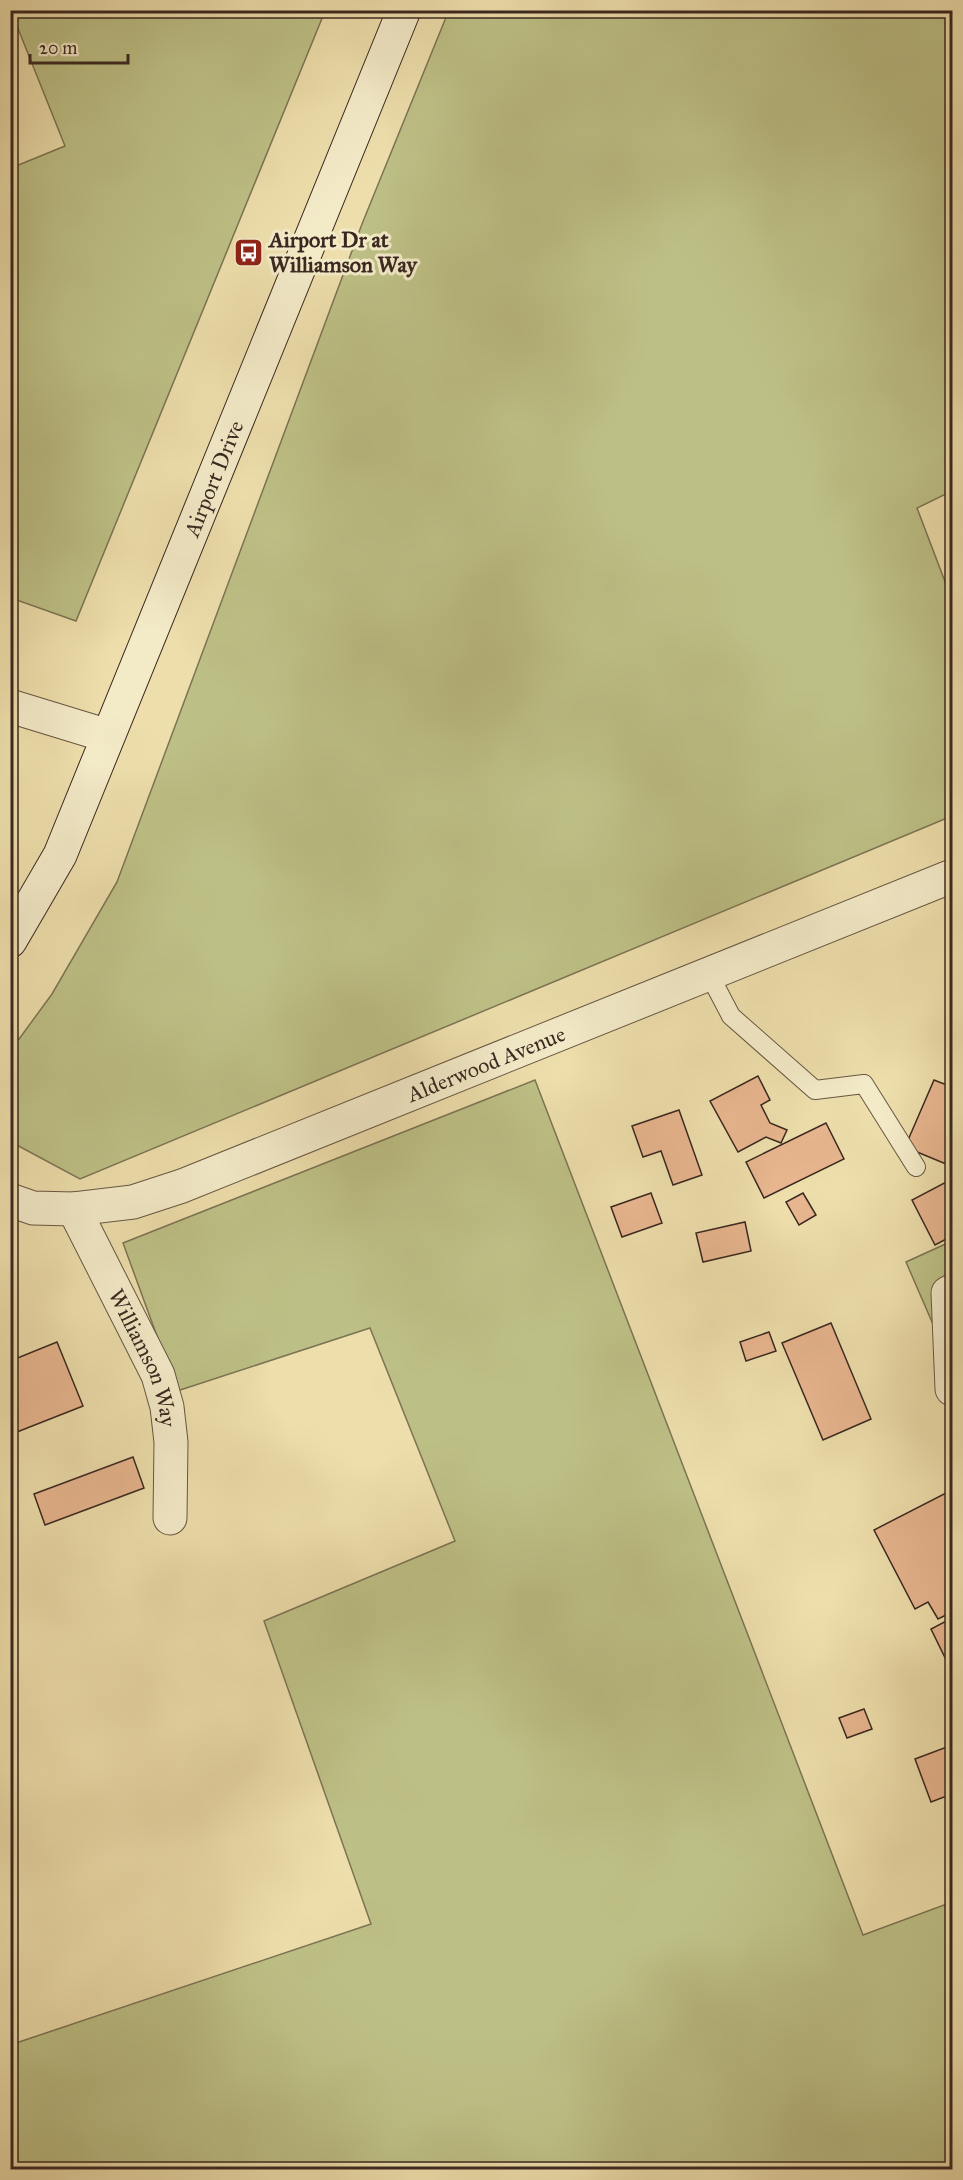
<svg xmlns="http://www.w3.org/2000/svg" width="963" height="2180" font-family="'IM FELL Great Primer',serif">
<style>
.green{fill:#bdc086;stroke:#7c7453;stroke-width:1.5}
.building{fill:#e7b58e;stroke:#3a2820;stroke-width:1.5}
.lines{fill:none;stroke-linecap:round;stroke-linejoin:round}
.service-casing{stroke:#675643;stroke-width:20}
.minor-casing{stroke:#675643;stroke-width:35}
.tertiary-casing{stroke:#675643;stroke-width:35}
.secondary-casing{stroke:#3a2820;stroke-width:35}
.service{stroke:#f3eac8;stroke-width:18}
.minor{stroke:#f3eac8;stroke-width:33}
.tertiary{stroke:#f3eac8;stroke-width:33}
.secondary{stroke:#f3eac8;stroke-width:33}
.labels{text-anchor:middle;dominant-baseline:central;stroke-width:6;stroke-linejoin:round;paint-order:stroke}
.poi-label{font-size:22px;font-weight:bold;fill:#3a2820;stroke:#f3eac8;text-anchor:start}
.street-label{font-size:22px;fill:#3a2820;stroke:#f3eac8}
</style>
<rect width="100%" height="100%" fill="#eddeab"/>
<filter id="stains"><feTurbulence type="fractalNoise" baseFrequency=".00333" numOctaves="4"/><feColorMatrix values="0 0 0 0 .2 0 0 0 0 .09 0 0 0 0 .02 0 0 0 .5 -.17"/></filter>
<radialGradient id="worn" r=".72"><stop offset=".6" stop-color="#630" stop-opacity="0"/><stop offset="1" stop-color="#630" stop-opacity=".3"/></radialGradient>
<g class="green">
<path d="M449 10 952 11V491L917 508 952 600V816L80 1179 11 1142V1050L52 994 117 882 362 224Z"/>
<path d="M11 11H325L76 621 11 598V168L65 146Z"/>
<path d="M535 1080 863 1935 952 1902V2169H11L10 2045 371 1924 264 1621 455 1541 370 1328 177 1391 123 1243Z"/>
<path d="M952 1241V1368L906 1262Z"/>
</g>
<g class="building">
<path d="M758 1076 770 1100 761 1105 770 1123 787 1130 781 1143 766 1137 738 1152 710 1101Z"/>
<path d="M934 1080 952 1087V1149L946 1164 905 1147Z"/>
<path d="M679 1110 702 1175 673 1185 661 1151 643 1157 632 1126Z"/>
<path d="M826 1123 844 1159 764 1198 746 1162Z"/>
<path d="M952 1179V1236L935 1245 912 1200Z"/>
<path d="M651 1193 662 1223 622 1237 611 1207Z"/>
<path d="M803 1193 816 1215 799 1225 786 1202Z"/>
<path d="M745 1222 751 1251 703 1262 696 1233Z"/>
<path d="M831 1323 871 1419 823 1440 782 1343Z"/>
<path d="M769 1332 776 1351 746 1361 740 1342Z"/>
<path d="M57 1342 83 1406 17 1432 10 1415V1361Z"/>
<path d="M133 1457 144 1488 45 1525 34 1494Z"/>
<path d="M946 1493 952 1506V1612L938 1619 928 1602 915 1609 874 1530Z"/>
<path d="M952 1618V1672L931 1629Z"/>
<path d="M864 1709 872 1729 847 1738 839 1718Z"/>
<path d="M952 1745V1794L931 1802 915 1759Z"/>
</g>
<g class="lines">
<defs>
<path id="service" d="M709 974 731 1016 815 1090 864 1084 916 1167"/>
<g id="minor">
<path id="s1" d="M10 1200 33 1208 74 1209 133 1202 182 1186 952 876"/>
<path id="s2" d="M74 1209 158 1375 167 1407 171 1442 170 1518"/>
<path d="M952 1291 948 1293 952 1389"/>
</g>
<path id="tertiary" d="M10 706 108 736"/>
<g id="secondary">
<path id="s3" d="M10 941 60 855 404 10"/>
</g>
</defs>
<use href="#service" class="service-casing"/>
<use href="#minor" class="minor-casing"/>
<use href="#tertiary" class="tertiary-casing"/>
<use href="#secondary" class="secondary-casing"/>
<use href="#service" class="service"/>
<use href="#minor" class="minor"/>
<use href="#tertiary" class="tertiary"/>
<use href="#secondary" class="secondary"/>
</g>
<defs>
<symbol id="bus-square" viewBox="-11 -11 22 22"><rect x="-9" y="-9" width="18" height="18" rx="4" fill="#8f2418" stroke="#f3eac8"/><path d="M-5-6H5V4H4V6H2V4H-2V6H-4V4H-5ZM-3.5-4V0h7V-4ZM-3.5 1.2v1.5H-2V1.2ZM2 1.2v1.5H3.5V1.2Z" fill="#fff"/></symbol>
</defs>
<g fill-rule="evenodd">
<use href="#bus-square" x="232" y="236" width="33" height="33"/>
</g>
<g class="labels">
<g class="poi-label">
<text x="269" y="239">Airport Dr at<tspan x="269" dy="25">Williamson Way</tspan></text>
</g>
<g class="street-label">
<text stroke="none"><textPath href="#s3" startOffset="506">Airport Drive</textPath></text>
<text stroke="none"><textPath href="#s1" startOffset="504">Alderwood Avenue</textPath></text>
<text stroke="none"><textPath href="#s2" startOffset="165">Williamson Way</textPath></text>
</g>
</g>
<rect width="963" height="2180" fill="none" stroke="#eddeab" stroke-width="36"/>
<rect x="12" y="12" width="939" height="2156" fill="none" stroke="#3a2820" stroke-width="3"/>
<rect x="18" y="18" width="927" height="2144" fill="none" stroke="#3a2820" stroke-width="1.5"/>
<path d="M30 54v9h98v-9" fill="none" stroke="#3a2820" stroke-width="3"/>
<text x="39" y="54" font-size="18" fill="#3a2820" stroke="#f3eac8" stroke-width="4.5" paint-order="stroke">20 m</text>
<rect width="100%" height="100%" filter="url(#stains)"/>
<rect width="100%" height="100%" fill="url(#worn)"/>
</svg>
